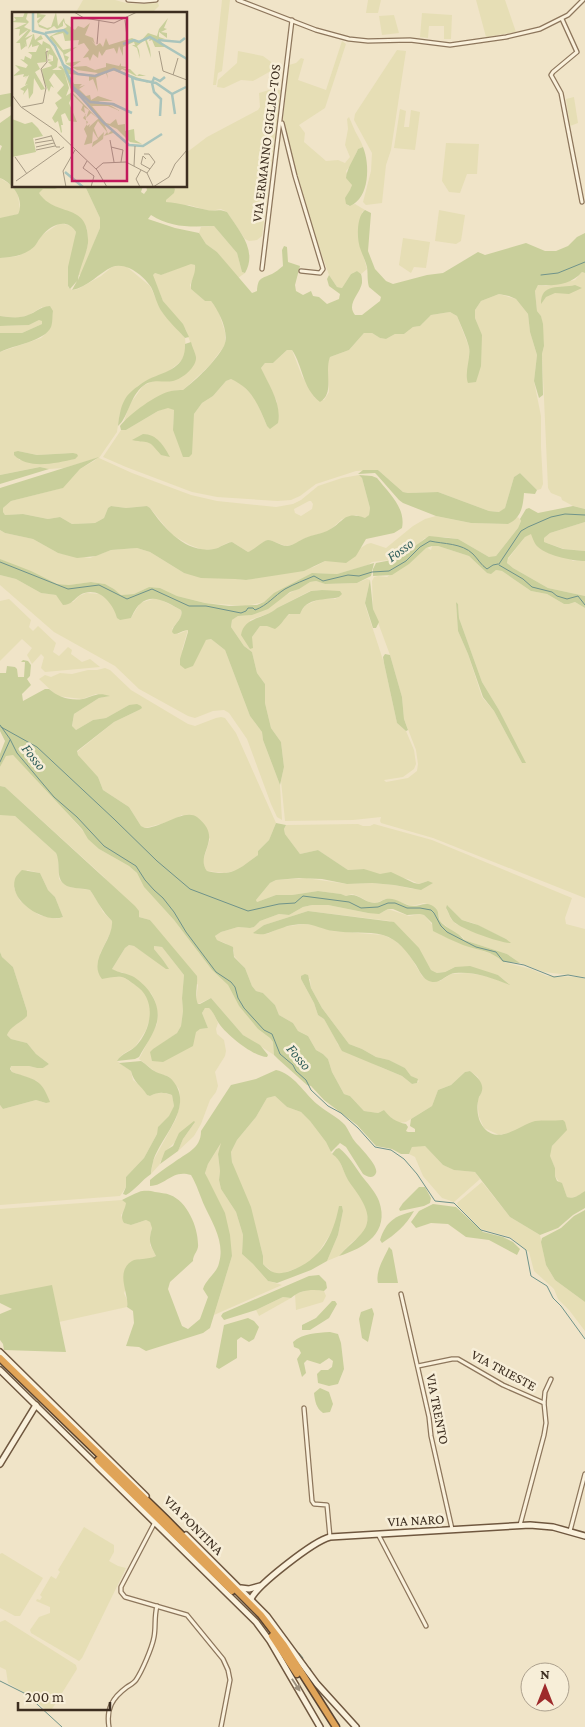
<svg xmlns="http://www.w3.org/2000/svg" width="585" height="1727" font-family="'Crimson Pro',serif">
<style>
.farmland{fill:#e6deb5;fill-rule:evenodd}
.green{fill:#c9cf9b}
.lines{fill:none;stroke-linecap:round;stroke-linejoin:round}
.stream{stroke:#6f938a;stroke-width:1}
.street-casing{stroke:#8d765c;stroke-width:5.5}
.secondary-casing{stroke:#6f573f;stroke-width:8}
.highway-casing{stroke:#5b4430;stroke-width:9}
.street{stroke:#faf1dc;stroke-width:3}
.secondary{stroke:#faf1dc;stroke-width:5}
.highway{stroke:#e0a458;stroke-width:6}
.oneway{fill:#9c907e}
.labels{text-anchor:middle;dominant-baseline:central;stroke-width:5;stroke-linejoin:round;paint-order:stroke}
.street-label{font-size:14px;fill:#3d2e20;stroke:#f7eed8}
.water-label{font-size:15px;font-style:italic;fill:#2f5d5a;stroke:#f7eed8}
.inset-river{fill:none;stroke:#a9c4bc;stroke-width:2.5}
.inset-road{fill:none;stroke:#a89b85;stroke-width:1}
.view{fill:#c2185b;fill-opacity:0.15;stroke:#c2185b;stroke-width:2.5}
.inset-edge{fill:none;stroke:#3d2e20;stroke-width:2.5}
</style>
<rect width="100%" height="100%" fill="#f0e4c8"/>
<g class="farmland">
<path d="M83 0H115L126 3 138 4 158 3 159 6 151 14H75Z"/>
<path d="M222 0H230L222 71 218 73 216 85H213Z"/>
<path d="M368 0H381L378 13H366Z"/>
<path d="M476 0H505L516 32 486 37Z"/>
<path d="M422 13 452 15 451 39H444V26H429L428 38 420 37Z"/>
<path d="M394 15 399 33 382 35 379 16Z"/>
<path d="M342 41 346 44 325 108 299 125 305 133 304 142 326 161 338 160 345 163 350 157 345 145 348 129 347 119 349 117 355 131 361 142 363 147 358 149 351 165 346 171 352 185 346 204 349 206 355 204 365 210 362 212V251L367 269 361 274 357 271 351 274 342 288 337 287 329 275 303 202 283 119 289 65 296 63 301 58 304 59 298 80 326 90Z"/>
<path d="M397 50 406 51 391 150 386 165 382 203 366 205 363 202 371 171 372 153 354 120 355 114Z"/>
<path d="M238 51 263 56 278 67 253 81 241 80 224 88 217 87 218 80 237 63Z"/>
<path d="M269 90H281L262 236 257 240 249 241 245 239 227 212 221 209 210 211 189 205H178L166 202V200L175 189 173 186H186V153L207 137 258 110 260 107 259 93Z"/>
<path d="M574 97 578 123 570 126 566 99Z"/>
<path d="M400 109 406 111 404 127H409L411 110 420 112 415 150 394 148Z"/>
<path d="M446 143 479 144 477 174H467L460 193 449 192 442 181Z"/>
<path d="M0 178 14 187 18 196 20 209 18 214 3 218H0Z"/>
<path d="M63 186H85L100 218V228L81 275H79V269L88 245 87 228 43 200 38 192 43 189H55Z"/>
<path d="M439 210 465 215 461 241 456 244 435 241Z"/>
<path d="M60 223 72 226 76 232 68 287 72 290 78 289 101 276 112 267 120 265 127 267 150 286 162 312 185 338 186 352 181 361 168 372 148 380 138 386 120 412 117 432 99 458 132 473 191 495 217 501 276 507 293 504 301 500 318 486 342 478 359 475 362 478 370 508 369 515 365 519 356 515 342 519 329 531 305 538 296 544 286 546 269 540 265 541 256 549 248 552 232 542 227 543 216 549 203 550 190 545 172 535 150 508 147 506 126 508 111 506 108 508 104 518 95 523 72 524 60 517 48 519 23 514 5 515 3 512V508L11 501 62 488 80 469 94 461 97 458 64 468 49 469 40 467 0 475V352L41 338 49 330 42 307 29 315 17 318 0 316V258L18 256 34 247 42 235ZM18 451 37 455 73 453 19 460ZM309 501H311L313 504 312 509 301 516 295 513 294 509Z"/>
<path d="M214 226 237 253 242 272 245 273 238 278 217 252 206 244 199 233 201 227Z"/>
<path d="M403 238 430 242 426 268 414 267 411 273 399 265Z"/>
<path d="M190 263 195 265 196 272 190 285 191 289 205 301H211L218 310 225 332V345L209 366 183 390 171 391 156 398 124 421 130 404 143 386 153 381H171L196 359 186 330 163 301 152 275 155 273 161 275Z"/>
<path d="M582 272 585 273V509L573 506 562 500 561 497 551 493 548 488 542 354 544 346 541 316 537 311 535 291 538 285 546 286 575 280Z"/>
<path d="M499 294 516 299 528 314 530 332 537 355 534 381 541 416V447L543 484 541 489 537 490 520 473 514 477 505 508 500 512 489 511 438 492 408 493 403 492 378 470 356 471 316 484 300 496 291 500 277 501 217 497 192 492 126 467 103 457 121 430H126L158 411 168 407 174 410 173 430 192 427 194 414 202 403 213 396 226 381 231 379 240 383 255 398 267 426 277 402 261 368 265 363H273L287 350H292L302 376 315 398 324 400 329 392 327 365 330 357 349 350 364 333H372L380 338 386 339 395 334H404L413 327 420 326 431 315 450 312 457 316 469 347V362L467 379 482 336 475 318V310L481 301Z"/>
<path d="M39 320H42V324L22 333H0V326L29 325Z"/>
<path d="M436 516 471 523 508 524 518 517 521 521 518 528 496 556 493 557H489L458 539 445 537 425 538 413 549 397 559 372 562 368 565 337 574 313 573 275 593 264 602 246 606 205 603 177 596 160 588 149 587 134 594 121 595 114 589 105 584 92 582 69 585 57 584 0 559V530L5 533 33 539 58 553 90 558 111 550 137 548 150 552 184 573 246 580 314 567 325 561 356 556 359 549 367 544 371 543 386 548 413 526 425 519Z"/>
<path d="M585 522V551L564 549 544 542V538L550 533Z"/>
<path d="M531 533 573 561H585V596L548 588 513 568 507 563 508 559 525 537Z"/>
<path d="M432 546H438L469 556 487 573 496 570 502 571 531 591 547 594 564 604H569L575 602 585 608V898L433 838 381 823 380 821 381 817 353 820 285 821 281 781 284 767 281 742 271 728 265 703V684L257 673 252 652 244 646 231 627 232 620 238 616 252 615 309 582 316 581 325 584 357 583 367 579 370 580 365 603 366 608 384 663 397 723 406 731 414 750 416 764 414 769 403 777 384 780 386 782 408 778 417 771 418 764 416 750 404 719 402 697 390 655 373 609 372 581 374 577 378 576 387 577 426 547 431 550ZM322 590 341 596 335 599H320L306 605 302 610 290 614 285 618 267 626H260L252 637 250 620 273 612 277 608 310 591ZM456 602 458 604 459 618 482 682 499 710 525 763H522L494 711 482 697 468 654 458 631Z"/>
<path d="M0 575 16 579 41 593 56 595 59 598 73 602 79 596 86 593 100 594 113 605 115 611 131 618 140 603 153 599H159L181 610V617L172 629 178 634 188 630 182 650 203 644 206 640 211 639 225 650 250 716 262 732 263 740 280 785 282 820 277 817 271 804 247 739 229 713 224 710 213 711 195 718 188 716 139 689 115 666 54 632 0 585Z"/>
<path d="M9 599 31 620 29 627 33 631 38 626 56 643 53 652 59 656 68 647 72 650 71 654 82 662 90 659 100 667 45 672 41 668 44 657 41 654 32 664 27 655 32 648 22 639 0 661V601Z"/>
<path d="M105 668 110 670 131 690 188 724 195 726 216 718 221 717 225 718 236 733 276 823 269 840 258 851V855L236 871 224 873 207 871 204 867 203 861 210 839 182 815 168 822 145 828 141 826 129 807 103 790 98 777 80 759 77 752 114 722 139 710 129 705 106 718 93 720 76 730 72 727 74 714 99 698 109 696 96 694 82 699 57 696 39 679 45 675 51 677 60 673 72 674 88 670H97Z"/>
<path d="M9 754 13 755 34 776 99 849 129 866 137 873 144 887 174 920 212 970 228 985 239 1006 258 1029 270 1038 273 1042 274 1055 243 1035 211 998 198 1004 196 1000 198 985 150 920 139 917 103 876 5 787 0 786V767L6 756Z"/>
<path d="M6 814 15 816 56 853 58 857 59 879 63 883 70 887 90 890 99 904 103 912 112 921 113 927 100 954 117 977H123L143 990 149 1000 151 1015 146 1030 135 1047 123 1054 117 1061 131 1071 133 1080 142 1087 147 1095 150 1096 156 1093H164L172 1095 174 1106 170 1116 159 1126 157 1134 144 1158 126 1177V1187L120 1196 0 1205V1105L3 1109 36 1100 46 1103 37 1081 12 1072 10 1066H29L37 1068H43L49 1064 36 1054 27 1043 11 1039 7 1035 8 1031 13 1026 23 1020 27 1011 13 967 2 957 0 952V815ZM27 870 40 873 48 890 55 897 63 917 57 919 39 915 20 901 14 888Z"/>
<path d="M358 824 363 826H370L374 824 432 840 572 898 565 918 566 924 585 929V977L544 972 520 963 507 954 464 940 463 937 455 933 440 921 438 912 430 905 424 903 412 906 391 899H385L376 903 369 902 358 896 352 894 346 896 341 894 318 891 292 895H276L257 902 256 900 270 883 276 880 306 878 347 884 372 883 394 885 413 889 428 881 419 884 408 879 376 874 364 869 348 870 318 850 300 854 285 834 284 829 286 825ZM448 906 462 920 473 923 506 939 456 924 451 919 446 908Z"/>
<path d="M312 905H328L368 913 383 912 388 909 409 916 420 914 424 915 441 935 462 944 498 956 503 962 531 969 547 976 580 977 585 979V1191L578 1196 570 1198 567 1197 564 1189 555 1176V1168L550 1157V1152L552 1146 566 1130 516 1131 499 1135 484 1128 479 1117 478 1109V1100L482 1090 478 1077 470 1071 465 1072 451 1085 438 1090 432 1106 406 1122 399 1123 388 1116 384 1110 378 1113 364 1111 350 1096 344 1094 332 1072 328 1059 323 1054 316 1050 308 1036 298 1031 293 1023 279 1015 275 1005 263 993 256 991 252 986 245 968 234 956V950L225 943 217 940 215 936 221 932 238 927 250 928 254 927 260 921 279 914 289 915 303 907ZM308 911 390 921 418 948 431 970 437 973 445 972 455 967 498 975 509 984 486 976 467 973 451 974 440 981H430L422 976 407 951 394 940 383 935 332 931 317 925 304 924 282 927 267 934 254 933 264 925ZM301 979H310L311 988 322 1008 349 1044 362 1049 376 1057 389 1060 405 1068 411 1076 419 1081 417 1083 412 1084 402 1076 380 1067 338 1045 336 1040 324 1019 318 1015 314 1003Z"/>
<path d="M129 945 134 946 168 969 163 960 154 949V946L162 947 184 975 182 998 183 1011 181 1026 177 1033 150 1052 200 1029 208 1028 202 1013 205 1008H209L213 1012 218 1023 216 1029 217 1034 224 1040 226 1051 225 1056 215 1072 218 1086 216 1092 210 1100 201 1124 194 1136 178 1151 183 1139 195 1122 169 1148 160 1162V1164L151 1174 153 1161 176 1119 180 1104V1095L179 1089 169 1077 157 1073 139 1059 157 1024 158 1016 155 1001 151 993 122 972H115L112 969 125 948Z"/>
<path d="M275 1096 287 1107 301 1112 310 1121 326 1142 332 1154 338 1158 347 1178 360 1195 367 1210 368 1219 366 1229 360 1236 351 1243 339 1256 327 1261 338 1235 343 1211 342 1206H340L335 1227 314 1259 303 1266 281 1274 274 1273 263 1264V1256L260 1244 232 1162 231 1152 237 1140 256 1117 267 1098Z"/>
<path d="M223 1140 218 1154 220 1171 219 1180 221 1189 236 1212 243 1235 242 1254 253 1264 268 1281 282 1285 214 1315 232 1256 205 1172 208 1164Z"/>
<path d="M418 1145 425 1146 443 1165 455 1170 475 1172 480 1179 454 1202 442 1198 423 1176 415 1157 409 1154 412 1147Z"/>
<path d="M482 1182 510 1217 540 1235 546 1265 555 1280 585 1302V1331L569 1310 558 1299 554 1289 534 1271 529 1252 510 1237 481 1229 458 1206 457 1203Z"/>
<path d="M122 1200 126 1202V1207L121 1215 124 1223 131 1225 146 1220 150 1222 152 1227 150 1237V1245L156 1256 146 1260 139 1259 124 1293 128 1302 127 1307 59 1322 51 1286 0 1295V1209Z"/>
<path d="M311 1289 324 1291 326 1296 323 1302 296 1310 295 1294Z"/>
<path d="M283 1297 291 1298 259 1316 256 1310Z"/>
<path d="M84 1527 114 1545V1552L109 1561 118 1566 126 1568 82 1658 79 1661 31 1633 30 1630 39 1617 50 1613V1607L36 1601 37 1599 40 1600 42 1597 40 1595 51 1576 56 1579 60 1572 58 1570Z"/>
<path d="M2 1553 43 1578 20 1616H15L0 1608V1554Z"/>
<path d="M5 1620 76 1665 77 1669 52 1709H45L31 1697 8 1683 6 1670 0 1667V1622Z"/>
</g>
<g class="green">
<path d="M11 93 14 96V105L0 111V95Z"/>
<path d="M14 113V186H63L55 189H43L39 193C55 218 90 201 88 243 87 253 79 269 78 280L100 228V218L85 186H143L141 192 144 194 147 190 146 186H173L175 189 174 193 166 200V202C180 203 193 207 207 210 214 212 219 208 227 212 239 231 258 250 245 273L242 272 237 253 214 226C191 227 171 228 151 215L148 219 175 228 199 233 206 244 217 252 252 293 257 291C258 277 261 279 272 274 276 272 279 269 283 266L282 250 284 246 287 247 288 262 300 266 295 285 296 291 303 295 311 291 313 296 319 297 327 304 339 299 340 294 329 286 327 279 329 275 337 287 342 288 351 274 357 271 361 274C362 277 362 280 362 283 360 294 346 304 355 315H362L380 301 381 297 369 287C367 280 368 273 367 267 365 259 360 250 359 244 357 235 357 216 365 210L371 213 368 251 375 269 386 281 393 284 427 275 443 273 478 252 485 255 526 243 545 251H556L568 246 577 237 585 233V273L582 272C571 285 554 286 538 285L535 291 537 311 541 316 543 324 544 346 542 354 543 395 539 398 534 381 537 355 530 332 528 314 516 299 509 296 499 294 481 301 475 310V318L482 335 481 366 476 382 468 383C464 372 471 359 469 347 466 336 461 326 457 316L450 312 431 315 420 326 413 327 404 334H395L386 339 380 338 372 333H364L349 350 330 357C324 373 335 393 320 402 302 388 303 366 292 350H287L273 363H265L261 368C269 385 282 404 278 423L270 429 267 426C258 405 253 389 231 379L226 381 213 396 202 403 194 414 192 454 189 457H183L173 430 174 410 168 408 158 411 126 430H121L120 426C129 414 157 394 171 391 175 390 180 390 183 390 196 380 216 361 224 346 230 333 219 311 211 301H205L191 289C190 280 196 275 195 265L191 264 161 275 155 273 153 275 163 301 183 324 189 337 185 338C178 330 168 321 162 312 157 305 155 295 151 287 144 276 126 261 112 267 99 273 88 287 72 290L77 281 70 289 68 286V267L76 232C67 217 50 225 41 237 38 240 37 244 34 247 24 256 12 257 0 258V218L18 214C25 200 13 183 0 178V151L2 146 0 145V123Z"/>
<path d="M363 147C370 164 370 198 350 206L346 204 345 198 350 190 352 185 346 178C347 168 354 159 358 149Z"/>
<path d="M575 285 582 288 569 294 555 293 546 297 541 304C541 282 560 289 575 285Z"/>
<path d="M50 306 53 311C52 316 53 322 51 327 45 341 14 345 0 352V333H22L42 324V321L39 320 29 325 0 326V316C10 317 18 319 28 315 37 312 39 307 50 306Z"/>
<path d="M191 342C192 347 195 352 196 357 197 367 182 379 173 381 162 383 153 378 143 386 130 396 128 418 118 426 119 416 121 404 127 396 133 389 142 383 149 379 167 371 186 368 185 344Z"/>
<path d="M143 434C157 434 164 446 170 457L161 455C147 438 151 444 132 440Z"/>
<path d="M18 451 37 455 73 453 77 454 78 456 75 459C56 463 29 470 14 455V452Z"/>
<path d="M99 457 80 469 63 488 11 501 3 508V512L5 515 23 514 48 519 60 517 72 524 95 523 104 518 108 508 111 506 126 508 147 506 150 508C164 528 186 554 214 549 220 548 225 543 232 542L248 552C254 550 264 540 268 540 274 540 280 546 287 546 295 545 298 541 305 538 312 535 320 534 327 531 344 523 343 510 365 518L369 515 370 508 362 478 359 475 372 476 377 478C389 493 406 508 402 528L394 533 366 539 356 556 346 563 325 561 304 571 246 580 235 579 201 578 184 573 150 552 137 548 111 550 96 556 77 558 58 553 33 539 5 533 0 530V488Z"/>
<path d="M40 467 49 469 0 484V475Z"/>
<path d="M363 470H378L403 492 408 493 438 492 489 511 499 512 505 508 514 477 520 473 537 490 535 494 524 493C523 507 521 518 508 524L471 523 436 516 403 503 399 500 377 475 375 473 358 474Z"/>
<path d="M573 506 585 509V522L550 533 544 538V542L563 549 585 551V561C572 561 544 555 536 545 534 542 532 537 531 534L525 537 508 558 507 563 513 568 548 588 585 596V608L575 602 569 604H564L547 594 531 591 502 571 496 570 491 574 487 573 469 556 438 546H432L426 548 409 564 392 575 373 576V569L376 563 397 559 429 536 458 539 489 557 496 556 518 528 521 521 520 519 526 509 529 508 538 513Z"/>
<path d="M0 559 31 571 57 584 69 585 91 582 105 584 114 589 121 595 134 594 149 587 160 588 177 596 205 603 229 606 257 605 264 602 274 593 312 573 337 574 374 563 371 576 357 583 325 584 316 581 310 582 299 589 290 592 268 609 252 615 238 616 232 620 231 627 244 646 252 652 257 673 265 684V703L271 728 281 742 284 767 280 785 263 740 262 732 250 716 225 650 211 639 206 640 193 666 185 669 180 665V659L188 632V630C183 630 179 634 174 634L172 632C173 624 184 619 181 610 169 604 153 592 140 604 136 607 133 614 131 618L120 620 117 618C113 603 98 585 80 595 74 599 71 605 63 605L56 595 41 593 16 579 0 575Z"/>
<path d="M370 580 373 609 379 622 376 628H373L365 603Z"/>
<path d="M322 590 340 591 342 594 339 597C325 601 307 596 300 614H289C283 620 282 624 275 629L267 626H260L252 637 253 648 250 649 241 635C244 616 266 619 277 608L311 591Z"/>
<path d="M456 602 458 604 459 618 482 682 499 710 526 763H522L494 711 483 697 468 654 458 631Z"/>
<path d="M385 654 390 655 402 697 404 719 408 730 406 731 397 723 384 663 383 657Z"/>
<path d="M23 660 28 661 31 665 30 676 27 679 31 685 22 694 23 701 45 689H49C58 697 70 701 83 699 95 696 97 692 110 696L99 698 74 714 72 726 76 730 93 720 106 718 129 705 137 704 141 706 142 708 139 710 114 722 77 751 78 755 98 777 103 790 129 807 141 826 145 828C161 828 185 808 197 817 225 839 194 854 207 871 233 877 238 869 258 855V851L269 840 276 823 286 825 284 829 285 834 300 854 318 850 348 870 364 869 380 874 391 872 414 883 419 884 428 881 433 883 421 890 394 885 372 883 347 884 322 879 299 878 276 880 270 883 256 900 257 902 276 895H292L318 891 341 894 346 896C358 892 364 903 375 903 379 903 382 900 386 899 396 897 403 905 412 906 421 907 428 899 437 910 439 913 438 918 440 921 445 928 460 933 464 940L507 954 520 963 503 962C493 951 477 950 463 945 453 941 443 936 433 931L432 923 424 915 420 914 407 915 393 909H388L379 914 368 913 328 905H312L303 907 289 915 279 914 260 921 254 927 250 928 238 927 221 932 215 936 217 940 233 947 234 957 245 968 252 986 256 991 263 993 275 1005 279 1015 293 1023 298 1031 308 1036 316 1050 323 1054 328 1059 332 1072 344 1094 350 1096 364 1111 378 1113 384 1110C390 1118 396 1122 406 1124L408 1127 406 1131 408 1132H415V1129L410 1126 411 1119 432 1106 438 1090 451 1085 465 1072 470 1071C475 1075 481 1080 482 1086 483 1090 481 1094 479 1097 476 1107 477 1120 484 1128 499 1145 520 1125 535 1121 543 1120 554 1121 563 1120L565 1122 567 1130 552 1146 550 1156 555 1168V1176L557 1181 562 1183 567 1197C574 1200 580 1194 585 1191V1208L573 1215 558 1228 540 1235 510 1217 475 1172 454 1170 443 1165 425 1146 412 1147 409 1154H401L392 1149 376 1146 357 1125 324 1100 311 1086 307 1085 278 1059 274 1055 273 1042 270 1038 258 1029 239 1006 228 985 212 970 174 920 144 887 137 873 129 866 99 849 88 839 82 829 13 755 6 756 0 767V754L5 741 0 731V673H6L7 666 15 667 17 669 18 677H24L25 662H21Z"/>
<path d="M0 786 5 787 135 906 139 911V917L150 920 197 976C198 985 194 996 198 1004H200L211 998 243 1035 260 1045 268 1055 267 1057C254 1057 225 1034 218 1022 215 1017 214 1013 209 1008H205L202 1013 208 1028 200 1029 196 1032 193 1046 163 1062 152 1061 150 1052 153 1049 177 1033 181 1026 183 1011 182 998 184 975 162 947 154 946V949L163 960 169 969H166L134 946 129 945 125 948 112 969C119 973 127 973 134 977 149 987 161 1004 157 1022 154 1034 145 1046 139 1057L135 1059 117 1061C122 1053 130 1052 136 1046 152 1029 157 999 135 985 131 982 126 978 122 977 116 976 108 978 102 979 87 960 114 940 112 921 102 911 98 902 90 890 83 888 77 889 70 887 53 882 62 865 56 853L15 816 0 815Z"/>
<path d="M22 870 40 873 48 890 55 897 63 917C45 924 8 901 15 879 16 876 20 872 22 870Z"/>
<path d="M447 905 462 920 478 925 506 939 511 943C499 943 462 929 454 922 450 918 449 913 446 908Z"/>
<path d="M308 911 394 922 419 948 431 970 437 973 445 972 455 967 470 966 498 975 510 985C492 978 474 971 455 973 445 974 439 987 427 980 422 977 419 970 416 965 408 953 398 939 383 935 368 931 350 934 334 931 323 930 315 924 304 924 297 924 289 925 282 928 271 931 265 937 253 933L264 925Z"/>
<path d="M0 952 2 957 13 967 27 1011V1016C21 1023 10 1026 7 1035L11 1039 27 1043 36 1054 49 1064 43 1068H37L29 1066H11L10 1069 12 1072C35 1080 41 1078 50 1102L46 1103 36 1100 3 1109 0 1105Z"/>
<path d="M305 974 308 975 311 988 322 1008 349 1044 362 1049 376 1057 389 1060 405 1068 411 1076 418 1079 417 1083 412 1084 402 1076 342 1051 324 1019 318 1015 314 1003 301 979V976Z"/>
<path d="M141 1061C146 1064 150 1069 156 1072 162 1075 169 1075 173 1081 195 1108 160 1137 153 1162 152 1166 151 1170 151 1174 142 1180 135 1190 126 1195L123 1194 126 1187V1177L144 1158 157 1134 158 1127 169 1116 174 1106 172 1095C163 1092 158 1092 150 1096L147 1095C140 1084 134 1083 131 1071L119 1063Z"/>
<path d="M276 1070C293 1073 305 1094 317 1104 326 1112 338 1117 345 1125 348 1129 350 1134 353 1139 358 1146 379 1165 376 1173 374 1179 367 1177 363 1174L346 1147 340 1143 331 1152 326 1142 310 1121 301 1112 287 1107 275 1096 267 1098 256 1117 237 1140 231 1152 232 1162 251 1207 263 1256V1264C272 1274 278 1275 290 1271 321 1260 333 1236 339 1206H342L343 1211 338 1235 327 1261 311 1270 277 1283 268 1281 253 1264 242 1254 243 1235 236 1212 221 1189 219 1180 220 1171 218 1154 221 1143 208 1164 205 1173 225 1213 230 1235 232 1256 210 1328 203 1333 146 1351 139 1347 126 1346 134 1323 133 1311 127 1307C130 1295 114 1272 132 1261 137 1258 148 1260 156 1256 150 1244 148 1242 152 1228L150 1222 146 1220 131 1225 124 1223C119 1215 125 1211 126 1203L122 1200C128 1197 133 1194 139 1192 144 1190 151 1191 155 1192 160 1193 166 1193 170 1195 187 1201 198 1227 198 1244 199 1251 193 1254 193 1261L170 1282 168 1289 182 1326 188 1329 200 1319 208 1297 203 1289C206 1279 217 1273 219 1263 225 1243 213 1224 205 1207 200 1196 197 1185 191 1175 172 1169 167 1185 150 1186V1180C157 1174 165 1168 173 1163 186 1153 201 1149 201 1131L231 1085 256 1079Z"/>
<path d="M194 1121 195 1122 183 1139 178 1151 160 1164 165 1151 173 1146 179 1133Z"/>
<path d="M339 1148C349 1156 354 1165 361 1175 367 1183 375 1191 379 1201 390 1232 365 1248 339 1256 346 1248 354 1242 361 1234 378 1216 358 1195 348 1180 342 1170 342 1160 332 1154L336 1149Z"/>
<path d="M419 1187H425L431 1198 430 1203 424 1206 400 1211 399 1209 403 1203Z"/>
<path d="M433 1204 456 1207 483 1232 503 1237 513 1242 520 1249 517 1255 489 1240 466 1237 448 1224 431 1223 416 1228 411 1222 419 1211Z"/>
<path d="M585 1210V1302L555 1280 546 1265 541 1242 542 1238 561 1228 574 1216Z"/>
<path d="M414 1211C406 1225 396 1234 382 1243L380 1240C386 1221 395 1216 414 1211Z"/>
<path d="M389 1247 392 1250 398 1283H378C375 1272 384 1258 389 1247Z"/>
<path d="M319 1275 326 1282 327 1288 324 1291C312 1289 300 1290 291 1298L283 1297 256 1310 224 1320 221 1316 223 1313 309 1276Z"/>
<path d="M52 1285 66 1352 4 1350 3 1344 0 1340V1314L12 1309 0 1303V1295Z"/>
<path d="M332 1301H335L337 1304 329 1318 310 1330H302V1325L316 1318Z"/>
<path d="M372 1308 374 1314 368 1342 362 1338 359 1319 361 1312Z"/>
<path d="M248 1318 254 1321 259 1327 254 1339 249 1342 241 1337 237 1340V1358L219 1369 216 1367 224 1325Z"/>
<path d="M330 1332 338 1334 341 1343 344 1369 338 1384 329 1386 318 1383 317 1374 321 1370H328L332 1367 333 1361 329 1358 320 1364 307 1360 304 1363 306 1373 302 1377 297 1359 301 1353 299 1349 294 1347 293 1342C303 1333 317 1333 330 1332Z"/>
<path d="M320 1388 329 1392 333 1404 330 1412 323 1413C316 1408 315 1401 314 1393Z"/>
</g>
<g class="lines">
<g class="stream">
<path d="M541 275 558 273 585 262"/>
<path d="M0 562 68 589 99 585 127 599 152 589 189 606H206L241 613 246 611 248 608H253L255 610C268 605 274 596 285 589 294 584 305 580 314 576L323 581 348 575 359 576 372 572 389 571 406 561 420 547 430 541C443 544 462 543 473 554 478 559 481 565 487 569L493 565 498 564"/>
<path d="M499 564 521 531 528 527 551 517 565 514 585 515"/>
<path d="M499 565 523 579 532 587 552 592 557 596 567 599 578 596 585 605"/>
<path d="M0 725 10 739 17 753 54 797 77 817 104 846 136 866 145 880 154 890 163 898 174 912 186 932 216 972 231 982 235 987 238 998 244 1008 264 1030 272 1034 280 1054 293 1065 296 1071 306 1080 311 1090 328 1106 341 1113 358 1128 375 1147 391 1150 404 1159 417 1174 435 1201 454 1203 481 1230 510 1238 526 1250 531 1276 547 1286 553 1298 561 1306 585 1339"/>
<path d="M1 727 37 747 114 819 157 861 190 889 248 911 279 904 295 903 303 896 349 902 361 908 378 907 388 903H395L407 908H420L431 910 434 913 441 926 447 932 476 947 496 952 503 961 524 965 554 977 568 975 585 978"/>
<path d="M0 762 10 740"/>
<path d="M299 1653 303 1658"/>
<path d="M303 1660 306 1663"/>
<path d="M310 1668 311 1670"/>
<path d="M0 1681 26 1694 62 1727"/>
</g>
<defs>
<g id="street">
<path d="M128 0 144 1 156 0"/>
<path d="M238 0 316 30 349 39 368 41 410 40 450 45 506 37 540 29 568 15 583 0"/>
<path d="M562 19 577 52 553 72 551 75 561 93 582 202"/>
<path d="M282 123 295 176 323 269 320 273 301 271"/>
<path d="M262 269 292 20"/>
<path d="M401 1294 429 1417 431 1436 452 1529"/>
<path d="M418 1366 452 1359H458L503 1385 544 1403 546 1423 544 1435 520 1525"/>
<path d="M544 1403 545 1392 551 1379"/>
<path d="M304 1408 312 1501 314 1504 327 1505 330 1537"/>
<path d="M155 1522 121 1587V1592L125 1597 187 1615 223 1659 228 1670 230 1680 221 1727"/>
<path d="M570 1531 585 1474"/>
<path d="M378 1534 426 1626"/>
<path d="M109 1727C106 1709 112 1698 127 1687 130 1685 134 1683 136 1680 142 1671 152 1648 154 1637 156 1627 154 1617 157 1606"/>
</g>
<g id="secondary">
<path d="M0 1352 146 1496"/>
<path d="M0 1370 256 1622 270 1641 320 1727"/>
<path d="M0 1464 36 1405"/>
<path d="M186 1535 267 1616 317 1684 356 1727"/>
<path d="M241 1588 249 1589 260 1586"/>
<path d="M251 1599C257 1585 314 1541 330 1537L530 1525 553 1527 585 1536"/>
</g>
<g id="highway">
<path d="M0 1358 166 1519 261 1615 284 1645 336 1727"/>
<path d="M98 1460 232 1591"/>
<path d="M272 1636 297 1674"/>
</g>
</defs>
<use href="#street" class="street-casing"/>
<use href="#secondary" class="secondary-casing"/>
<use href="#highway" class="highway-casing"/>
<use href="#street" class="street"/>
<use href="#secondary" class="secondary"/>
<use href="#highway" class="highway"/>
</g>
<defs><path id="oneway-solid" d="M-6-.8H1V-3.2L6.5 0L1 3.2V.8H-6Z" transform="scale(1.25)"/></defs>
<use class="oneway" href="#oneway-solid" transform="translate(296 1685) rotate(57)"/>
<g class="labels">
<g class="street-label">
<text transform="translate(266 143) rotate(-83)">VIA ERMANNO GIGLIO-TOS</text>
<text transform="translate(504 1370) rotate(28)">VIA TRIESTE</text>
<text transform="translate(438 1409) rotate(79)">VIA TRENTO</text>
<text transform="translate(416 1520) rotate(-3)">VIA NARO</text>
<text transform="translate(194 1525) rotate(45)">VIA PONTINA</text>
</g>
<g class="water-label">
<text transform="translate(400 550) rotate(-36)">Fosso</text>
<text transform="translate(34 757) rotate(51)">Fosso</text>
<text transform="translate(299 1057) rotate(49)">Fosso</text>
</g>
</g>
<g transform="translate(12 12)">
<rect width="175" height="175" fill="#f0e4c8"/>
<path d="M13 0H16L14 7 17 10 12 15 19 18 13 26 22 22 23 28 29 23 31 27 25 29 30 33 31 29 38 33 46 47 45 55 40 58H50L46 55 49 54 54 60 53 54 65 61 83 63 86 61 65 58 54 52 51 41 37 25 55 15 51 9V14L45 17 42 14 36 18 27 15 25 9 29 5 25 6V0H33L26 2 34 3 26 12 35 16 39 15 44 0 46 14 52 6 53 11 63 18 66 14 72 16 78 11 73 23 81 26 83 32 79 28 84 34 88 31 91 35 94 26 97 33 120 26 128 30 136 21 145 24 147 17 156 6 152 16 155 17 149 20 155 21V26L147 20V25L153 27H147L153 35H143L140 28 137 29 138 25 134 26 138 37 139 46 133 28 125 34 127 38 128 47 125 36 120 33H123L122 30 111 35V44L107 34 105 42 102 36 94 38 90 44 87 39 86 46 81 42 78 49 76 45 71 46 77 38 72 31 66 33 67 28 53 29 51 21 40 24 51 38 65 35 52 43 57 45 54 51 69 49 60 55 74 54 83 58 94 55V51L107 54 109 51V54L116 55 111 57H118L125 64 127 62 134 64H124L110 57 108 59 135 69 136 71 100 58 95 61 96 67 94 61 84 66 86 80 81 67 77 69V64L57 62 62 72H70L67 75 73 73 67 77 74 84 78 83 79 88 86 84 101 89H88L85 91H102L108 95 103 93 109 97 96 92 108 99 96 94H80L94 111 98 112 104 107 106 113 113 112V119L122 117 123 128 130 132 118 130 105 117 92 111 96 122 100 118 109 124 101 121 92 124 95 120 86 109 82 116 86 126 92 120 91 127 80 135 81 130 86 127 81 119 80 131 72 133 75 124 72 117 76 110 71 106 74 102 69 98 71 93 61 83 57 91 65 110 57 109 53 101 49 103 51 113H49L50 120 49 121 46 109 43 111 40 106 46 96 43 91 50 86 45 81 52 73 42 61 37 68 42 76 39 74 37 80 31 67 30 57 40 54 36 50 41 49V44L37 42 36 47 40 48 36 49 35 40 38 37 34 36V50L25 51 28 57 23 60 33 77 29 78 22 66 21 81 17 87 16 76 11 83 12 79 8 77 16 72 13 73 17 63 12 67 15 64 11 65 12 62 1 64 8 58 3 53 14 56 16 53 8 47 12 48 13 44 19 47 20 43 16 40H24L27 33 20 35V32L16 37 21 23 14 28 15 35 12 30 14 34 9 38 8 31H4L17 17 7 24 8 17H2L15 11 0 10 4 8 2 5H11ZM52 59 59 78 73 88 87 106 77 115 78 112 75 114 72 95 77 98 74 106 79 101 85 106 60 80 54 84 57 76ZM0 107 13 112 20 110 26 116 31 124 21 126 24 140 0 145Z" fill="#c9cf9b" fill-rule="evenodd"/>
<path class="inset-river" d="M21 0V19L33 22 43 34 62 77 91 110 117 133 131 134 150 122M33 21 52 18 56 22M146 28 168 30 173 26M111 32 122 28 127 30 138 25 175 47M50 52 66 62 83 64 102 57 124 67 144 71 160 82 174 75M120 65 125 94M61 75 78 90 101 92 120 101M160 82 163 102M148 104 149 87 142 80 140 71 142 66 148 69 153 65M53 160 71 175"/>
<path class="inset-road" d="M62 0 72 6 102 11 125 0M113 8 115 25M85 32 87 8M147 39 151 59 175 68M161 63 166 46M0 83 9 95 44 119 85 158 95 175M10 95 31 91 34 76 29 57 35 50 34 40 36 39M39 123 44 135H48M23 128 39 124M98 128 102 150M23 131 41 128M24 135 42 131M99 135 111 138 109 150M24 138 43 134M132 142H137L143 150 135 161M3 145 15 162M134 147 131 144 129 152 138 157M75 149 71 156 82 164 79 175M122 154 123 134M84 157 91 151 114 150 135 161 141 174M4 169 52 135M54 175 51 159 63 138M128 175 124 167 129 158M141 175 157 165 163 152 175 138"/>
<path class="view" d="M60 6H115V169H60Z"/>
<rect width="175" height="175" class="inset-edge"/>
</g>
<g transform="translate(545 1687)"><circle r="24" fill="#f7eed8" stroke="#ada18e"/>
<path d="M0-4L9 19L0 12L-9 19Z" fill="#9e2a2b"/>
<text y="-8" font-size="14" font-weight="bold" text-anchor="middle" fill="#3d2e20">N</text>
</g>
<path d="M18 1702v8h92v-8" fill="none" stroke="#3d2e20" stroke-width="2.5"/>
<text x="25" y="1702" font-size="15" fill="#3d2e20" stroke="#f7eed8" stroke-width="4" paint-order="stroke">200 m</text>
</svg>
